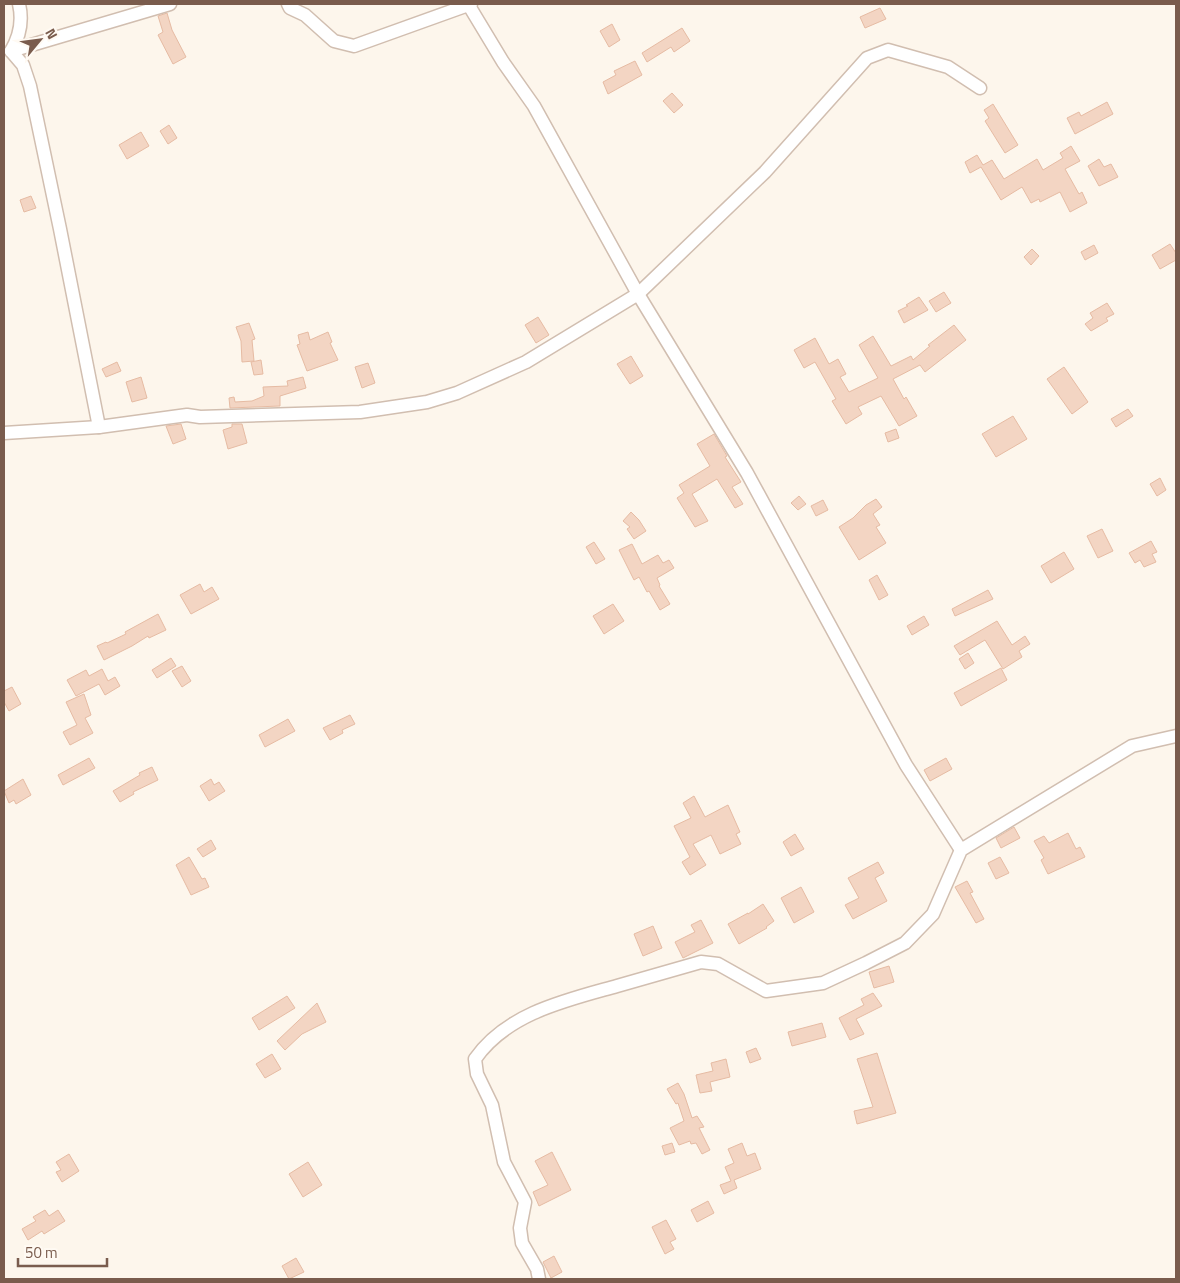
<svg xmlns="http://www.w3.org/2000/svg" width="1180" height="1283" font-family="'Titillium Web',sans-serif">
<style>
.building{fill:#f3d5c3;stroke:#e6bba3}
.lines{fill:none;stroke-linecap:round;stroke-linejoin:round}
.street-casing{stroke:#d1beb0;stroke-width:15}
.street{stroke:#fff;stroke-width:12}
</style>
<rect width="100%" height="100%" fill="#fdf6ec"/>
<g class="building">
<path d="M880 8 886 19 865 28 860 17Z"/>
<path d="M167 13 172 30 186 57 173 64 158 35 163 32 158 16Z"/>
<path d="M612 24 620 40 609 47 600 31Z"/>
<path d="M682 28 690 41 674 52 671 47 647 62 642 53Z"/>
<path d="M635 61 642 75 608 94 603 82 616 75 614 71Z"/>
<path d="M672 93 683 105 674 113 663 101Z"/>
<path d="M1107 102 1113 114 1075 134 1067 118 1079 112 1081 116Z"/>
<path d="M993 104 1018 145 1005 153 985 121 989 118 984 110Z"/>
<path d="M169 125 177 138 168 144 160 131Z"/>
<path d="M141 132 149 146 127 159 119 145Z"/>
<path d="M1071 146 1080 161 1065 169 1079 194 1082 192 1087 203 1070 212 1060 192 1040 202 1039 199 1031 203 1022 187 1001 200 981 167 970 173 965 162 977 155 983 165 992 160 1004 179 1037 159 1043 170 1063 158 1060 153Z"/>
<path d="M1099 159 1104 167 1111 164 1118 177 1099 186 1088 166Z"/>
<path d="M31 196 36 208 24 212 20 200Z"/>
<path d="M1170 244 1176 253V260L1160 269 1152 255Z"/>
<path d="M1094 245 1098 253 1085 260 1081 252Z"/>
<path d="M1032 249 1039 256 1031 265 1024 257Z"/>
<path d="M944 292 951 303 936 312 929 301Z"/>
<path d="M919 297 928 310 904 323 898 311 908 306 906 305Z"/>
<path d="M1107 303 1114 314 1106 318 1108 321 1091 331 1085 324 1093 318 1090 313Z"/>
<path d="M538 317 549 335 536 343 525 325Z"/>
<path d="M249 323 255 339 252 340 254 361 242 362 241 341 236 327Z"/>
<path d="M954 325 966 340 925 372 920 365 893 379 904 399 906 397 917 416 899 426 881 396 858 407 862 414 846 424 832 401 836 399 815 362 804 368 794 350 815 338 829 364 838 359 846 374 840 377 849 392 878 378 859 345 873 336 891 366 911 356 913 360 930 346 928 345Z"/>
<path d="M308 332 310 340 328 332 332 342 330 343 338 360 307 371 297 345 300 344 298 335Z"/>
<path d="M631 356 643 376 630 384 617 364Z"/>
<path d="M261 360 263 374 254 375 251 362Z"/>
<path d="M117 362 121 371 106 377 102 369Z"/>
<path d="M368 363 375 383 362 388 355 367Z"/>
<path d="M1064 367 1088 402 1072 414 1047 379Z"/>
<path d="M141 377 147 398 132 402 126 382Z"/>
<path d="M303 377 306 388 280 396V406L230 408 229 398 234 397 235 402 252 401 264 396 263 387 288 386 287 381Z"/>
<path d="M1128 409 1133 416 1116 427 1111 419Z"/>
<path d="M1013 416 1027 439 996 457 982 434Z"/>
<path d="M181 424 186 439 173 444 166 426Z"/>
<path d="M232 424H242L247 443 228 449 223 430 232 427Z"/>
<path d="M896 429 899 438 888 442 885 433Z"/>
<path d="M714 434 727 456 725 457 741 482 732 487 743 504 735 508 717 479 692 494 708 521 695 527 677 498 684 493 679 485 710 466 697 444Z"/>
<path d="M1160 478 1166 490 1157 496 1150 484Z"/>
<path d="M799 496 806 504 798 510 791 503Z"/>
<path d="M876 499 882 507 873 514 880 525 876 527 886 543 859 560 839 527 853 518 866 505Z"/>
<path d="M823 500 828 510 816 516 811 506Z"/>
<path d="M631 512 639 520 646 531 634 539 627 529 630 527 623 521Z"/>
<path d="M1102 529 1113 551 1098 558 1087 536Z"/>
<path d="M1151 541 1157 552 1152 554 1156 562 1144 567 1140 560 1135 563 1129 553Z"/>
<path d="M594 542 605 559 596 564 586 547Z"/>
<path d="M632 544 642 564 658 555 663 563 669 560 674 568 657 578 660 585 659 586 670 604 660 610 649 591 647 592 639 577 634 580 619 550Z"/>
<path d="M1064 552 1074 569 1051 583 1041 566Z"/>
<path d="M877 575 888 595 879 600 869 580Z"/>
<path d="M200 584 204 592 212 587 219 599 191 614 180 595Z"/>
<path d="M988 590 993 599 955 616 952 609Z"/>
<path d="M613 604 624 621 604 634 593 616Z"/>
<path d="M158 614 166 630 149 638 148 636 132 646 104 660 97 646 106 642 107 643 126 634 125 632Z"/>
<path d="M924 616 929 625 912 635 907 626Z"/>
<path d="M997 621 1012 645 1025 636 1030 644 1019 651 1022 657 1003 669 985 640 960 655 954 646Z"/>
<path d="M968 653 974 663 965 669 959 659Z"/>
<path d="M171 658 176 666 157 678 152 670Z"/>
<path d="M182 666 191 681 182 687 172 671Z"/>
<path d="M1001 668 1007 680 961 706 954 693Z"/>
<path d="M102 669 108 681 115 677 120 686 105 695 99 684 76 696 67 680 86 670 89 676Z"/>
<path d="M12 687 21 704 9 711 4 702V691Z"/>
<path d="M84 694 91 715 85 718 93 733 70 745 63 732 77 725 66 702Z"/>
<path d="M350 715 355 724 342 730 343 733 330 740 323 728Z"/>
<path d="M288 719 295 731 265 747 259 735Z"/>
<path d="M89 758 95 768 63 785 58 775Z"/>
<path d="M946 758 952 769 930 781 924 770Z"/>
<path d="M152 767 158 780 133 792 134 794 120 802 113 791 140 775 139 773Z"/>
<path d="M23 779 31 795 16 804 14 800 9 803 4 791Z"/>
<path d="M211 779 214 785 219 782 225 791 209 801 200 786Z"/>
<path d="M694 796 705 817 728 805 740 832 736 834 741 844 720 854 711 835 693 844 706 865 690 875 682 862 690 857 674 826 691 818 683 803Z"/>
<path d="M1014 827 1020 838 1001 848 996 838Z"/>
<path d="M1068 833 1076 849 1080 847 1085 857 1048 874 1041 860 1044 858 1034 841 1044 836 1049 843Z"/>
<path d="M795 834 804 849 791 856 783 842Z"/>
<path d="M211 840 216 849 203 857 197 849Z"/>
<path d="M189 857 202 879 205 878 209 887 191 895 176 865Z"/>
<path d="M1000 857 1009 873 996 879 988 863Z"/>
<path d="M878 862 884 873 875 878 887 901 853 919 845 905 859 898 848 878Z"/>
<path d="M967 881 973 892 970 893 984 919 976 923 955 887Z"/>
<path d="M801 887 814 912 794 923 781 898Z"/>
<path d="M763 904 774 921 766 927 767 928 739 944 728 924 748 913V914Z"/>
<path d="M701 920 713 943 683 958 675 942 695 932 691 925Z"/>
<path d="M653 926 662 948 643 956 634 934Z"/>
<path d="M889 966 894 982 874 988 869 972Z"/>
<path d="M873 993 882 1006 856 1019 864 1034 850 1040 839 1018 864 1005 861 999Z"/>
<path d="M287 996 295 1008 259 1030 252 1018Z"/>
<path d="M317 1003 326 1022 302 1034 285 1050 277 1041Z"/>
<path d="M822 1023 826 1037 792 1046 788 1032Z"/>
<path d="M756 1048 761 1059 750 1063 746 1052Z"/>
<path d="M877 1053 896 1113 857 1124 854 1111 873 1107 857 1059Z"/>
<path d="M272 1054 281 1069 265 1078 256 1064Z"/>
<path d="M726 1059 730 1077 710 1082 712 1091 700 1093 696 1075 713 1071 711 1063Z"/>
<path d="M678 1083 684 1094 692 1118 697 1116 704 1127 699 1128 710 1150 702 1154 696 1143 691 1144 690 1141 679 1145 670 1128 684 1121 678 1103 676 1104 667 1089Z"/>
<path d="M672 1143 675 1152 665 1155 662 1146Z"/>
<path d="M742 1143 747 1156 755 1153 761 1169 734 1180 737 1188 724 1194 720 1185 731 1181 725 1167 734 1163 728 1149Z"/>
<path d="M552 1152 571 1190 539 1206 533 1192 548 1185 535 1161Z"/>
<path d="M69 1154 79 1171 62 1182 56 1172 61 1170 56 1162Z"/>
<path d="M308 1162 322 1185 303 1197 289 1174Z"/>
<path d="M708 1201 714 1213 697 1222 691 1210Z"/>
<path d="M45 1210 49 1216 58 1210 65 1221 44 1234 42 1231 28 1240 22 1229 36 1221 33 1217Z"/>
<path d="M666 1220 676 1239 670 1242 674 1249 665 1254 652 1227Z"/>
<path d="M554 1256 562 1272 551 1278 543 1262Z"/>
<path d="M296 1258 304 1272 289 1279 282 1266Z"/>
</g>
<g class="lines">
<defs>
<g id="street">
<path d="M288 4 290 8 305 15 334 41 354 46 471 4"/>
<path d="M468 4 503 62 534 106 638 294 747 473 906 765 961 850"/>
<path d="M11 51 23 65 30 86 60 229 99 427"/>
<path d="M11 51 170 4"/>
<path d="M11 51C20 36 23 21 19 4"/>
<path d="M4 433 99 427 187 415 200 417 360 412 427 402 457 393 526 362 638 294 765 172 867 58 888 50 948 67 980 88"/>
<path d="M539 1279 537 1269 522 1243 520 1228 525 1202 504 1162 492 1105 477 1074 475 1059C507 1013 567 1000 617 986 645 978 673 970 701 962L718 964 766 991 823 983 866 963 905 943 933 914 961 850 1132 746 1176 736"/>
</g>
</defs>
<use href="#street" class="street-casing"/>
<use href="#street" class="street"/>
</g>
<rect width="1180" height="1283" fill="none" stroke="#7a5c4d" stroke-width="10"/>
<g transform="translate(40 40) rotate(61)" stroke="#fffaf3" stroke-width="4" paint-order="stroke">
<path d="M0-4L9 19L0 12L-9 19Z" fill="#7a5c4d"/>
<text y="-8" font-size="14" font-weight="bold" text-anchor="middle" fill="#7a5c4d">N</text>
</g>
<path d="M18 1258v8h89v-8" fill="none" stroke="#7a5c4d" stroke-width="2.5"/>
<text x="25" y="1258" font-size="15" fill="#7a5c4d" stroke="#fffaf3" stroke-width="4" paint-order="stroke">50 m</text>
</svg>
